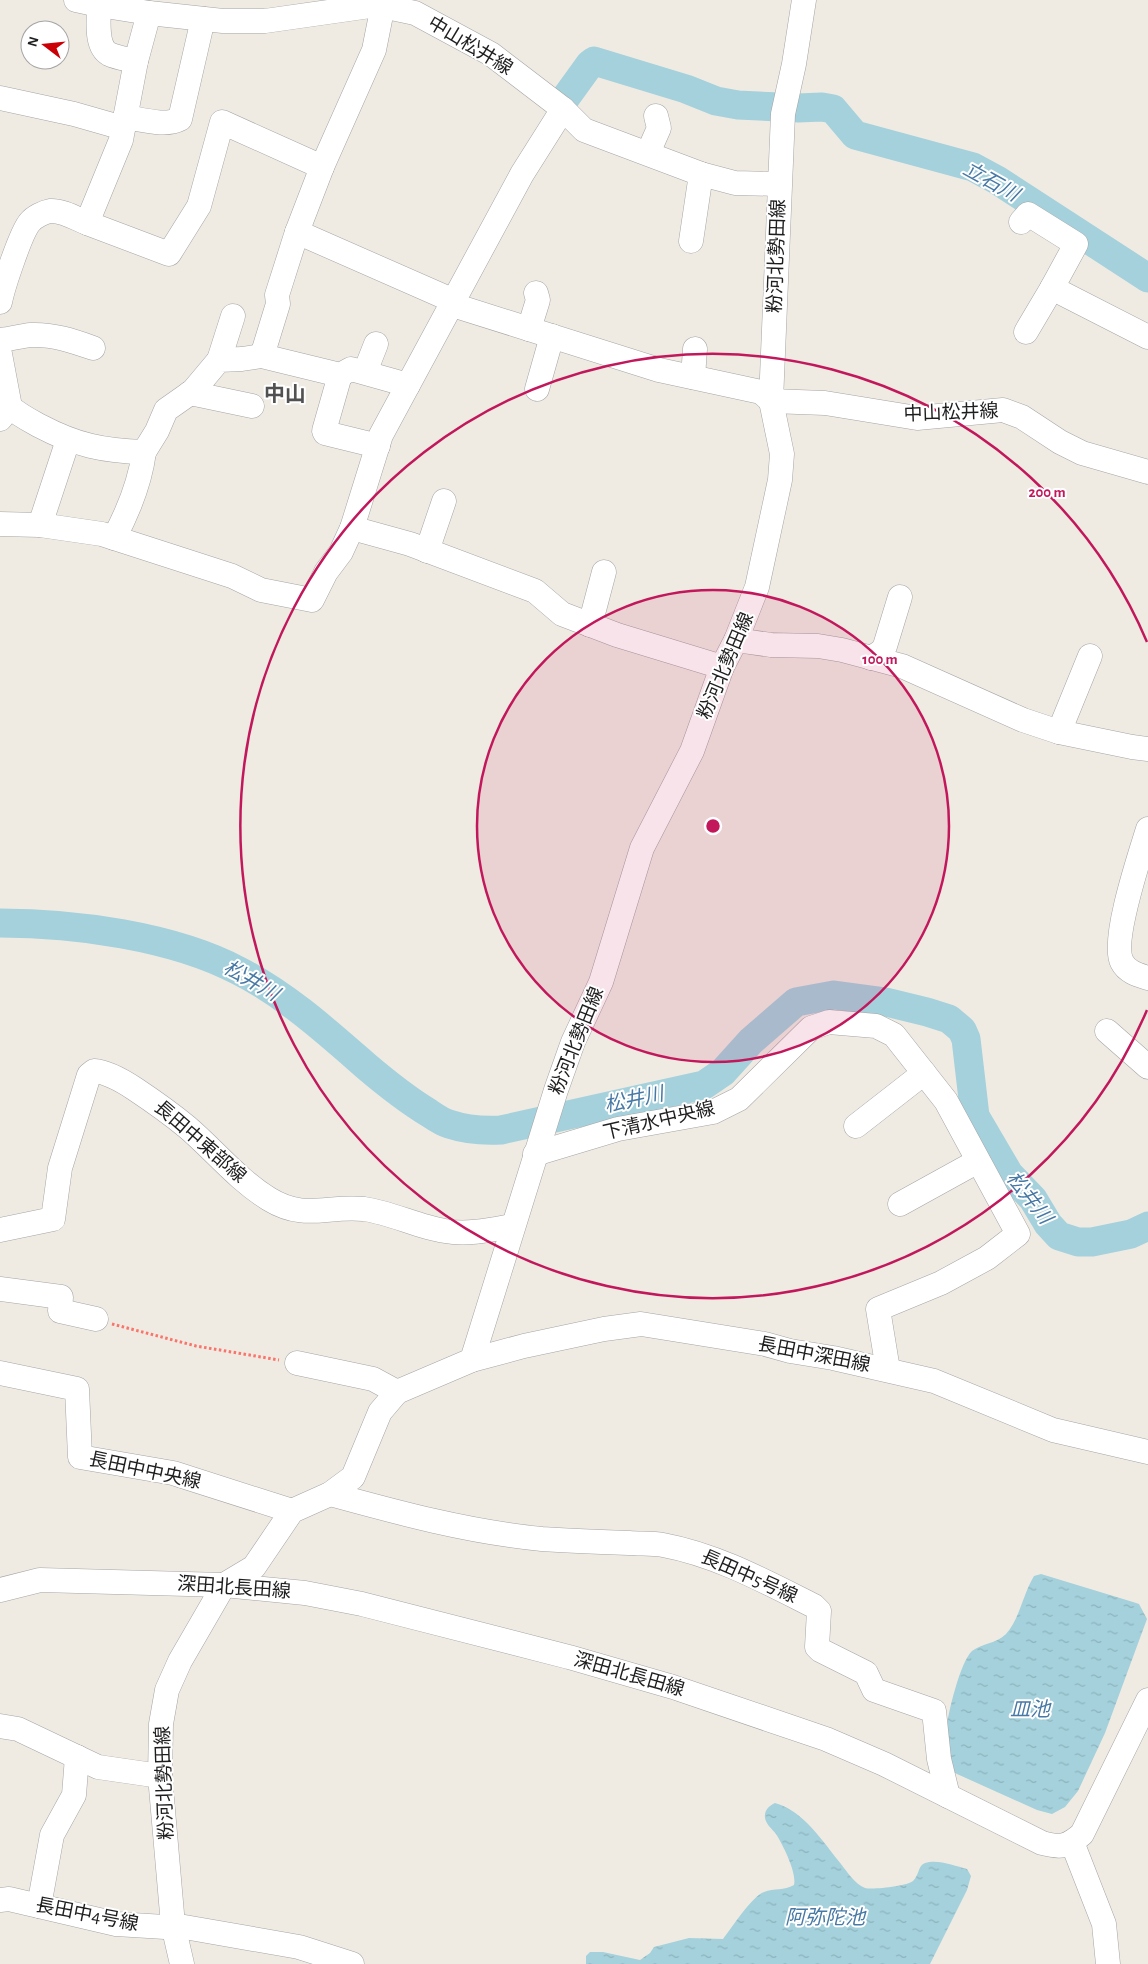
<svg xmlns="http://www.w3.org/2000/svg" width="1148" height="1964" font-family="'Alegreya Sans','Noto Sans JP',sans-serif">
<style>
.water{fill:url(#water-ripples)}
.lines{fill:none;stroke-linecap:round;stroke-linejoin:round}
.river{stroke:#a4d1dc;stroke-width:29}
.minor-casing{stroke:#a5a5a5;stroke-width:25}
.path{stroke:#f9746a;stroke-width:3;stroke-dasharray:2.5 2.5;stroke-linecap:butt}
.minor{stroke:#fff;stroke-width:24}
.ring{fill:none;stroke:#c2185b;stroke-width:2.5}
.labels{text-anchor:middle;dominant-baseline:central;stroke-width:4;stroke-linejoin:round;paint-order:stroke}
.street-label{font-size:19px;fill:#1e1e1e;stroke:#fff}
.water-label{font-size:20px;font-style:italic;fill:#4779a5;stroke:#fff}
.quarter-label{font-size:21px;font-weight:bold;fill:#515151;stroke:#fff}
.centre{fill:#c2185b;stroke:#fff;stroke-width:2.5}
.ring-label{font-size:15px;text-anchor:middle;font-weight:bold;fill:#c2185b;stroke:#fff;stroke-width:4;stroke-linejoin:round;paint-order:stroke}
</style>
<defs>
<pattern id="water-ripples" width="26" height="14" patternUnits="userSpaceOnUse" patternTransform="scale(1.25)"><rect width="26" height="14" fill="#a4d1dc"/><path d="M2 4q2-2 4 0t4 0M15 11q2-2 4 0t4 0" fill="none" stroke="#8db3bc"/></pattern>
</defs>
<rect width="100%" height="100%" fill="#efebe3"/>
<g class="water">
<path d="M1041 1574 1133 1602 1139 1604 1147 1619 1105 1733 1078 1791 1065 1807 1052 1814 1037 1810 957 1774 949 1769C948 1757 944 1742 946 1730 948 1714 960 1662 972 1651 982 1643 996 1644 1006 1634 1020 1618 1023 1594 1034 1576Z"/>
<path d="M775 1803C804 1811 823 1842 841 1864 848 1873 854 1883 865 1888 873 1890 907 1886 913 1881 919 1876 918 1865 925 1863 938 1859 955 1866 967 1869L971 1876 967 1890 930 1964H586V1956L590 1952H603L640 1960 650 1953 654 1947 689 1938 723 1939C731 1929 752 1896 764 1892 774 1888 784 1891 794 1885 797 1873 783 1845 776 1834 772 1829 766 1824 765 1818 764 1810 769 1806 775 1803Z"/>
</g>
<g class="lines">
<g class="river">
<path d="M564 100 590 64 594 61 686 89 716 101 738 105 780 107"/>
<path d="M798 108 822 107 833 109 855 135 973 167 997 180 1148 278"/>
<path d="M0 923C74 923 173 936 239 971 286 995 326 1031 366 1066 386 1083 406 1099 429 1113 435 1117 442 1122 449 1124 467 1130 483 1131 501 1130L704 1085 723 1072 751 1041 796 1002 834 995 886 1002 927 1012 949 1019 962 1030 966 1039 975 1116 1009 1174 1033 1199 1048 1224 1059 1236 1078 1242H1092L1131 1234 1148 1226"/>
</g>
<defs>
<g id="minor">
<path d="M76 0 99 5 149 13 223 21H265L377 5 415 13 491 54 563 109 584 130 701 174 735 183 779 184"/>
<path d="M99 5C99 19 95 46 109 54 117 58 128 59 136 61"/>
<path d="M149 13 136 61 121 140 87 223 169 254 199 206 222 122 322 167"/>
<path d="M0 98 74 114 123 128"/>
<path d="M125 117C141 119 165 127 180 119L203 19"/>
<path d="M648 153 659 128 656 116"/>
<path d="M1021 222 1028 214 1076 244 1052 288 1148 337"/>
<path d="M297 232 454 301 456 306 659 370 761 392 771 401 825 403 917 418 1003 410 1022 417 1060 442 1082 453 1148 472"/>
<path d="M691 241 701 174"/>
<path d="M0 302C3 287 21 232 30 222 34 217 44 212 50 211 62 210 77 219 87 223"/>
<path d="M529 329 538 300 536 293"/>
<path d="M1026 332 1052 288"/>
<path d="M0 340C10 339 21 336 31 335 53 334 73 341 93 348"/>
<path d="M0 354 10 407"/>
<path d="M262 356 278 304 277 295 297 232 322 167 374 50 381 15 377 0"/>
<path d="M219 360 233 316"/>
<path d="M365 372 376 344"/>
<path d="M340 375 324 431 325 433 378 446"/>
<path d="M693 377 695 349"/>
<path d="M537 389 552 336"/>
<path d="M190 393 252 406"/>
<path d="M0 419 10 407C19 415 29 420 40 426 76 445 103 451 144 452L157 431 166 410 193 391 219 360 242 359 262 356 340 375 351 369 408 385"/>
<path d="M0 524 40 525 102 534 232 576 261 590 312 600 326 572 341 552 352 528 410 544 535 591 562 614 617 635 722 667"/>
<path d="M40 525 68 440"/>
<path d="M352 528 381 435 522 174 563 109"/>
<path d="M114 538C129 510 140 483 144 452"/>
<path d="M427 551 444 501"/>
<path d="M590 625 604 572"/>
<path d="M736 640 771 645 818 646 842 650 902 666 1023 720 1059 732 1132 747 1148 749"/>
<path d="M871 658 882 651 885 646 900 597"/>
<path d="M1059 732 1090 656"/>
<path d="M1148 829C1140 855 1111 941 1122 962 1127 972 1138 975 1148 978"/>
<path d="M1107 1031 1148 1067"/>
<path d="M856 1126 924 1073"/>
<path d="M535 1154 618 1129 713 1112 739 1099 811 1028 829 1022 876 1026 894 1035 946 1101 1018 1234 987 1258 941 1283 878 1309 888 1370"/>
<path d="M900 1204 978 1161"/>
<path d="M0 1230 53 1219 60 1168 89 1075 94 1071C108 1072 123 1081 135 1089 153 1101 170 1113 187 1127 214 1150 238 1180 269 1199 305 1221 327 1205 364 1209 392 1213 418 1227 445 1231 467 1235 490 1230 512 1226"/>
<path d="M0 1289 61 1297 60 1311 96 1319"/>
<path d="M472 1360 556 1090 573 1042 601 982 642 848 692 751 722 667 736 640 757 587 780 480 782 454 771 401 783 114 794 64 804 0"/>
<path d="M297 1363 373 1379 397 1392"/>
<path d="M0 1373 77 1389 80 1457 173 1473 292 1511"/>
<path d="M330 1494C399 1513 469 1532 542 1539 571 1541 600 1542 629 1543 640 1544 652 1543 663 1545 717 1555 766 1582 814 1606L819 1611 817 1647 820 1650 866 1673 874 1690 934 1711 939 1759 948 1796"/>
<path d="M0 1590 40 1580 224 1585 305 1593 362 1604 569 1657 673 1687 826 1739 884 1764 1042 1843C1061 1848 1067 1847 1082 1834L1148 1700"/>
<path d="M0 1726 18 1729 98 1767 160 1776"/>
<path d="M1072 1842 1104 1924 1108 1964"/>
<path d="M0 1900 9 1899 116 1924 165 1927 173 1925 299 1947 352 1964"/>
<path d="M39 1906 52 1835 74 1795 77 1757"/>
<path d="M182 1964 173 1925 160 1776 161 1724 167 1690 180 1661 224 1585 254 1567 292 1511 330 1494 353 1477 380 1412 397 1392 472 1360 524 1346 604 1329 641 1324 765 1344 790 1351 833 1358 934 1381 1053 1430 1148 1452"/>
</g>
</defs>
<use href="#minor" class="minor-casing"/>
<path class="path" d="M112 1324 196 1346 279 1360"/>
<use href="#minor" class="minor"/>
</g>
<circle cx="713" cy="826" r="236" fill="#c2185b" fill-opacity=".12"/>
<g class="ring">
<circle cx="713" cy="826" r="236"/>
<path d="M1147 1010A472 472 0 1 1 1147 642"/>
</g>
<g class="labels">
<g class="street-label">
<text transform="translate(470 46) rotate(31)">中山松井線</text>
<text transform="translate(777 256) rotate(-88)">粉河北勢田線</text>
<text transform="translate(951 413) rotate(-2)">中山松井線</text>
<text transform="translate(726 666) rotate(-67)">粉河北勢田線</text>
<text transform="translate(577 1041) rotate(-68)">粉河北勢田線</text>
<text transform="translate(659 1121) rotate(-13)">下清水中央線</text>
<text transform="translate(200 1142) rotate(41)">長田中東部線</text>
<text transform="translate(814 1355) rotate(11)">長田中深田線</text>
<text transform="translate(145 1471) rotate(12)">長田中中央線</text>
<text transform="translate(749 1577) rotate(24)">長田中5号線</text>
<text transform="translate(234 1588) rotate(4)">深田北長田線</text>
<text transform="translate(629 1675) rotate(16)">深田北長田線</text>
<text transform="translate(165 1783) rotate(-92)">粉河北勢田線</text>
<text transform="translate(87 1915) rotate(11)">長田中4号線</text>
</g>
<g class="water-label">
<text transform="translate(991 182) rotate(29)">立石川</text>
<text transform="translate(251 981) rotate(30)">松井川</text>
<text transform="translate(634 1100) rotate(-12)">松井川</text>
<text transform="translate(1029 1198) rotate(52)">松井川</text>
<text x="1030" y="1710">皿池</text>
<text x="825" y="1918">阿弥陀池</text>
</g>
<g class="quarter-label">
<text x="285" y="394">中山</text>
</g>
</g>
<circle cx="713" cy="826" r="8" class="centre"/>
<g class="ring-label">
<text x="1047" y="497">200 m</text>
<text x="880" y="664">100 m</text>
</g>
<g transform="translate(45 45) rotate(286)"><circle r="24" fill="#ffffff" stroke="#a5a5a5"/>
<path d="M0-4L9 19L0 12L-9 19Z" fill="#cb0006"/>
<text y="-8" font-size="14" font-weight="bold" text-anchor="middle" fill="#1e1e1e">N</text>
</g>
</svg>
